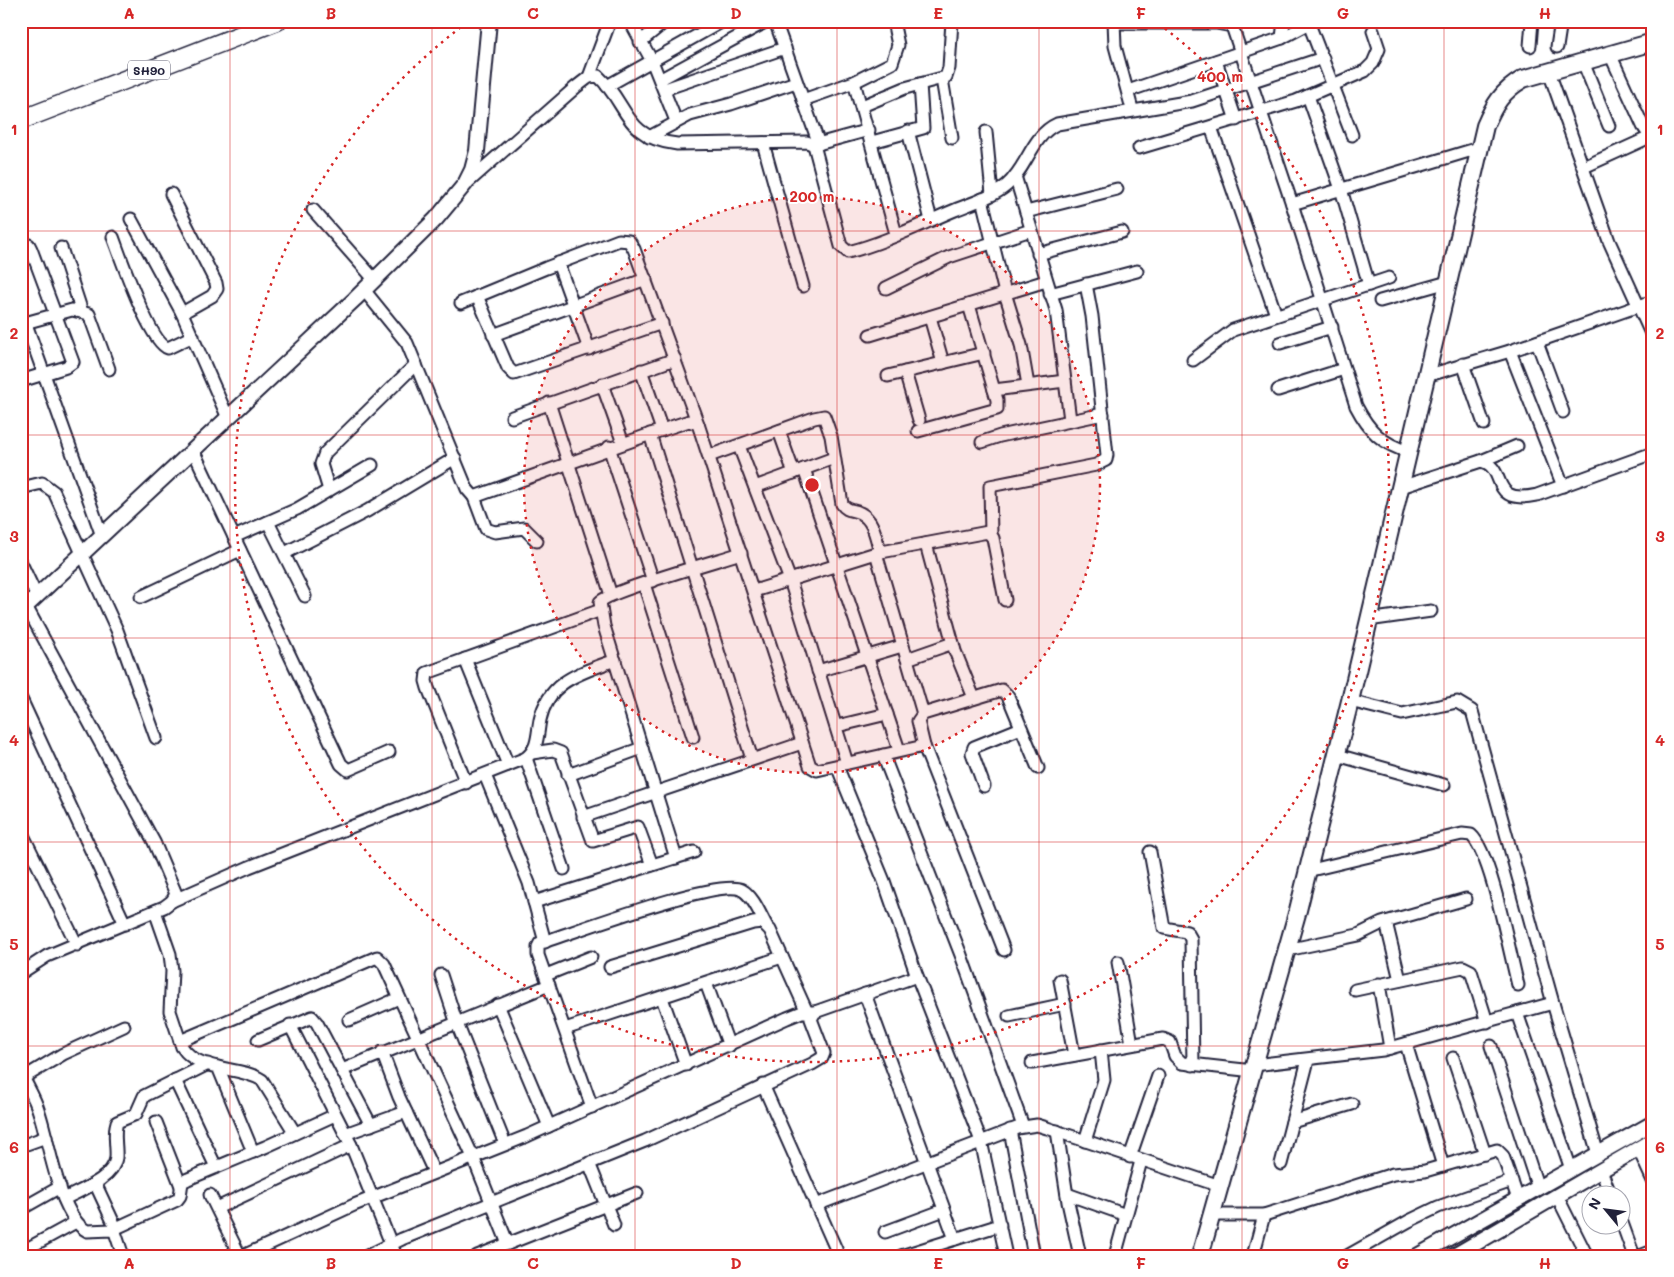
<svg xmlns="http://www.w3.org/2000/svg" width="1674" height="1277" font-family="Mali,sans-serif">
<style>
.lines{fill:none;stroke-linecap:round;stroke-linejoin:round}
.minor-casing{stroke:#22223b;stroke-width:15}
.tertiary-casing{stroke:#22223b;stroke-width:18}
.secondary-casing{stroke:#22223b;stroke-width:20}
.primary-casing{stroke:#22223b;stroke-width:21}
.minor{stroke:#fff;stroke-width:11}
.tertiary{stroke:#fff;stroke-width:14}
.secondary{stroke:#fff;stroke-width:16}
.primary{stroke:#fff;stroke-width:18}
.grid{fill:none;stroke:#d62828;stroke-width:1;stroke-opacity:0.55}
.ring{fill:none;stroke:#d62828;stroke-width:2.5;stroke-dasharray:2.5 5}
.labels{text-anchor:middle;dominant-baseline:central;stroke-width:4;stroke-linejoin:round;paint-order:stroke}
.shield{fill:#fff;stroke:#646476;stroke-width:1}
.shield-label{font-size:12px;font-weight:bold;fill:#22223b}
.centre{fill:#d62828;stroke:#fff;stroke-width:2.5}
.ring-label{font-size:15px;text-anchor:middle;font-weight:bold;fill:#d62828;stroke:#fff;stroke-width:4;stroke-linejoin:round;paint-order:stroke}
.neatline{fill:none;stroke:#d62828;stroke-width:2}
.grid-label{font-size:16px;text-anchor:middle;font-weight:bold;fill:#d62828}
</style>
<rect width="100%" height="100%" fill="#fff"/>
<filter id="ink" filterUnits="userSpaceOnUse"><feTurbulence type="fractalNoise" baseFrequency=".02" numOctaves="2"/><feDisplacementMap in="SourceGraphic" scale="10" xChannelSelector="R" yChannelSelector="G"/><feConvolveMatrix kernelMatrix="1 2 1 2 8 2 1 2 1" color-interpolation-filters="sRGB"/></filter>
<g filter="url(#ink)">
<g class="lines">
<defs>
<g id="minor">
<path d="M630 21 652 61 676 121"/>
<path d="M775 21 819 144"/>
<path d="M1114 21 1115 46 1132 109"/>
<path d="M1114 23H1216L1232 26 1292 204 1356 406C1369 431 1382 444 1409 452"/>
<path d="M1309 24 1352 135"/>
<path d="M1282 38 1284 21"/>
<path d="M640 42 666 21"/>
<path d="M1530 46 1532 21"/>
<path d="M1557 47 1561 21"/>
<path d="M1610 54 1643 126 1653 141"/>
<path d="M1216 61 1236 120"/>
<path d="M1583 62 1609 126"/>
<path d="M1549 72 1609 241 1653 338"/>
<path d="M589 77 610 21"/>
<path d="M661 79 767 21"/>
<path d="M942 79 952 138"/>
<path d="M854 82 896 234"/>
<path d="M607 86 723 21"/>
<path d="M665 89 785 48"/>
<path d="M1128 91 1282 38 1314 21"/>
<path d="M1308 96 1341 189 1369 285"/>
<path d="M803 100 854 82 892 63 898 45 893 21"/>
<path d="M862 106 905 88 946 77 949 68 952 21"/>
<path d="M1211 127 1276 315"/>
<path d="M908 131 931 220"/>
<path d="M986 132 992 194"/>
<path d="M649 137 690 115 731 104 796 82"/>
<path d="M872 142 923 128 920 84"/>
<path d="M763 143 803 286"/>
<path d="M814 145 869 130"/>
<path d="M1139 148 1296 101 1365 71 1373 63 1379 49 1373 31"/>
<path d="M1584 167 1650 137"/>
<path d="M1015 176 1056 310 1070 420"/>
<path d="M467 183 576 87 589 77 598 76C629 104 623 138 677 144L807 142 814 145 841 246 848 252C885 243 921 224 955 210 972 203 993 197 1007 185 1027 168 1032 135 1057 124L1192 101 1323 58"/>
<path d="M171 194 216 283 217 289 212 296 182 313 228 418"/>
<path d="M982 199 1005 293 1021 345 1028 385"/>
<path d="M1292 204 1479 148"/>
<path d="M313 210 374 279"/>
<path d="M1026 212 1117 189"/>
<path d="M131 219 182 313"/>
<path d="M113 237C121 258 150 343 168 348L193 336"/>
<path d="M21 244 29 245 31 249 73 362 66 367 21 381"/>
<path d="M61 248 82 312"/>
<path d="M1038 254 1122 232"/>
<path d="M558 263 589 349"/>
<path d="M886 288 949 257 1031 230"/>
<path d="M364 290 407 343 467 489 474 497 662 430 689 421 698 424 810 766 817 770 924 746 1004 950"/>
<path d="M1050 294 1137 271"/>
<path d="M477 296 508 368 514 374 662 323"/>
<path d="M1380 301 1448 282"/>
<path d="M461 303 546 268 619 240 629 241 634 249 698 424"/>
<path d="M930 317 943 363"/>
<path d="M21 324 72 310 89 314 109 369"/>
<path d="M26 324 102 536"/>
<path d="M493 335 646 279"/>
<path d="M870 335 1046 281"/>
<path d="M1537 342 1563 412"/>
<path d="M1280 343 1332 327"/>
<path d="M1510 351 1563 486"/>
<path d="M1193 360 1233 330 1389 278"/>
<path d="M1463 364 1484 424"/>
<path d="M641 370 662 430"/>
<path d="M905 372 919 420"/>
<path d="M888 376 984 353"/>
<path d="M1426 376 1510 351 1653 301"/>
<path d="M602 384 623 443"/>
<path d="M994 390 1065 381"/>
<path d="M1278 390 1344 369"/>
<path d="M549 403 611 595"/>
<path d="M512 417 675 359"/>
<path d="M779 431 794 473"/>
<path d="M918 431 997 409V400L969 305"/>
<path d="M650 434 752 759"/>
<path d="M982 442 1000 436 1103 414"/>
<path d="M739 446 790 580 847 763"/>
<path d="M609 447 653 581"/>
<path d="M193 450 341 764 348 770 389 752"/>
<path d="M709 456 814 418 824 416 831 436 842 504C847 512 853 509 860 513 874 520 876 538 880 552"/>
<path d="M1481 461 1517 446"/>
<path d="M804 469 899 750"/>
<path d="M755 487 834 458"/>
<path d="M1401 487 1481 461C1509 468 1487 506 1537 495L1653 453"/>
<path d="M21 488 42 483 54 492 117 630 156 738"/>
<path d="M329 490 321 464 325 453 416 364"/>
<path d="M474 497 486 529 495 532 524 528 537 541"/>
<path d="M268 522 305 596"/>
<path d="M991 534 990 486 1096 465 1106 460 1107 455 1092 316 1086 284"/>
<path d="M234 537 297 509 372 465"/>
<path d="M926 544 955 651 974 698"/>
<path d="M285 553 367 511 455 458"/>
<path d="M876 553 923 714"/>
<path d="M21 563 37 597"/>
<path d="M644 584 693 737"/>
<path d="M754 591 876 553 988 532 993 538 1005 600"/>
<path d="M141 597 240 550"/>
<path d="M1368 620 1431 611"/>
<path d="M465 659 508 765"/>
<path d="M907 659 953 643"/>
<path d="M818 671 902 646"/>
<path d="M21 699 125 924"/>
<path d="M1350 701 1402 714 1457 702 1472 711 1553 1003 1598 1154"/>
<path d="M837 726 887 714"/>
<path d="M924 746 918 721 923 714 1002 690 1008 696 1038 768"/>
<path d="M532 753 553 750 561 753 593 841 638 827 652 865"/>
<path d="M883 755 961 955 1023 1126"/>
<path d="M1337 755 1444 785"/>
<path d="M526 758 564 869"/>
<path d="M837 766 884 881 917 976 981 1141 1006 1256"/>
<path d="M485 775 529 883 545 942"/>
<path d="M568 775 642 748"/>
<path d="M466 783 428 688 426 681 427 673 601 610"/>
<path d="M984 786 972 753 974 747 1021 728"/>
<path d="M583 817 802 743"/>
<path d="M21 831 77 945"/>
<path d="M1150 852 1164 928 1187 932 1191 939 1193 1065"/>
<path d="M676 858 604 626 600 602C609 591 720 560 741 553"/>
<path d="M1307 871 1462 834 1471 835C1491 852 1510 955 1518 985"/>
<path d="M172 901 249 867 526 758C539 747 537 735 540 720 549 679 582 673 615 660"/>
<path d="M534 902 694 852"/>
<path d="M155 911 170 954 172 971 170 1011 182 1047C199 1073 239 1065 262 1080L295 1133"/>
<path d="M1386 922 1400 980"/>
<path d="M1287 950 1358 935 1382 923 1466 899"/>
<path d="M1118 962 1132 1044"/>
<path d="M610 967 753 923 762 922 770 930 807 1012"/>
<path d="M21 973 47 956 164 907 172 901 176 894 154 842 26 606"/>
<path d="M441 975 456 1021 505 1144"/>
<path d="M546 975 591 957"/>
<path d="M1060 980 1074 1055"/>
<path d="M706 983 729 1046"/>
<path d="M1379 984 1390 1048"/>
<path d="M1355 990 1463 967 1471 971 1487 1022"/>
<path d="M865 994 955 1239"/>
<path d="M662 998 686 1065"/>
<path d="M498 1005 549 1126"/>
<path d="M1517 1013 1571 1169"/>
<path d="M1009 1016 1065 1004"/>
<path d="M349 1020 399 998"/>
<path d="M290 1025 351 1145 396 1256"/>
<path d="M565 1029 782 957"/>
<path d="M258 1040 312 1017 317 1023 371 1125"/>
<path d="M180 1041 377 957 384 964 473 1157 508 1244"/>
<path d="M1406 1044 1443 1166"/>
<path d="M1491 1046 1538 1188"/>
<path d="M382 1052 399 1097 434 1172"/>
<path d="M1453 1058 1485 1154"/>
<path d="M1032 1063 1163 1039 1170 1042 1175 1056 1182 1063 1253 1071"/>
<path d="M1254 1065 1383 1050 1553 1003"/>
<path d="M218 1067 253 1152"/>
<path d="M342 1070 549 985"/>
<path d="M21 1073C27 1086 35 1098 39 1112 49 1141 59 1216 87 1231L112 1230 115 1232 123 1256"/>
<path d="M23 1078 63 1054 124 1026"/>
<path d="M175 1080 216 1167"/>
<path d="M763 1085 839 1256"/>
<path d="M592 1107 538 955V947L540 943C572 933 720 877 742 890 753 896 760 914 766 925"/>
<path d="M156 1122 181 1186"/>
<path d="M1292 1122 1352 1104"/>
<path d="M1010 1130 1034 1256"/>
<path d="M1057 1131 1068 1202 1080 1256"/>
<path d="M345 1134 406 1112"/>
<path d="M1085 1141 1104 1080 1101 1050"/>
<path d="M21 1146 46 1137"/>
<path d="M1638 1148 1653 1181"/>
<path d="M1130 1157 1158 1076"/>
<path d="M589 1163 614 1225"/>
<path d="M1281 1164 1308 1060"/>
<path d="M1601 1170 1610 1194"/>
<path d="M95 1183 116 1228"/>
<path d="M1067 1194 1126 1215"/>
<path d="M210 1195 240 1256"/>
<path d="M1557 1196 1587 1256"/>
<path d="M64 1199C81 1190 113 1179 116 1158 117 1146 113 1134 117 1122L136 1114 144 1096 208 1064"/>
<path d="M816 1205 1017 1128 1037 1125 1047 1128 1220 1186"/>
<path d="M217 1208 351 1145"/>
<path d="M21 1209 60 1187"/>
<path d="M1212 1215H1264L1393 1174 1425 1171 1497 1150 1503 1156 1518 1199"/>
<path d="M1622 1223 1634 1256"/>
<path d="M112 1230 177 1200 180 1196 182 1182 188 1179 265 1147 335 1115"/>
<path d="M885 1232 944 1210"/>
<path d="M21 1252 76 1222"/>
<path d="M243 1256 354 1205 527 1136 787 1018 802 1012H815"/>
<path d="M367 1256 402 1239 645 1141 812 1064 822 1058 824 1053 811 1019 815 1012 917 976"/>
<path d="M477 1256 637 1193"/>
<path d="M901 1256 1000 1225"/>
<path d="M1115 1256 1141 1161"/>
<path d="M1253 1256 1264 1215"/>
<path d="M1347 1256 1409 1221 1438 1207 1512 1181"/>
<path d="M1640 1256 1653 1251"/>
</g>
<g id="tertiary">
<path d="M21 611 355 299 436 219 465 184 472 170 477 151 489 21"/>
<path d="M1417 1256 1653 1123"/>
<path d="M1454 1256 1653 1140"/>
</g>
<path id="secondary" d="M1200 1256 1298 910 1350 701 1485 126C1494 105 1502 91 1523 79L1653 42"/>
<path id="primary" d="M21 120 277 21"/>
</defs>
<use href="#minor" class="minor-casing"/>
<use href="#tertiary" class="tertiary-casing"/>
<use href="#secondary" class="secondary-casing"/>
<use href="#primary" class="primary-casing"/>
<use href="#minor" class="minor"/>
<use href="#tertiary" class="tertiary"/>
<use href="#secondary" class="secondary"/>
<use href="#primary" class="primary"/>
</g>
</g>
<path class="grid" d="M230 21V1256M432 21V1256M635 21V1256M837 21V1256M1039 21V1256M1242 21V1256M1444 21V1256M21 231H1653M21 435H1653M21 638H1653M21 842H1653M21 1046H1653"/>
<circle cx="812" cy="485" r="288" fill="#d62828" fill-opacity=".12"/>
<g class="ring">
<circle cx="812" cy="485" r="288"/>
<path d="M1159 24A577 577 0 1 1 465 24"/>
</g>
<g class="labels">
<rect class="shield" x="128" y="60.5" width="42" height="19" rx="4"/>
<g class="shield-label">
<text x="149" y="70">SH90</text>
</g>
</g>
<circle cx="812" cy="485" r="8" class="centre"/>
<g class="ring-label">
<text x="1220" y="82">400 m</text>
<text x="812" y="202">200 m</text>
</g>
<rect width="1674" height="1277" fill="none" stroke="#fff" stroke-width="55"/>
<g transform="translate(1606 1210) rotate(299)"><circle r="24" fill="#ffffff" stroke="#a7a7b1"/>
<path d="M0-4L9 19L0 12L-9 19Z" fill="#22223b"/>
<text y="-8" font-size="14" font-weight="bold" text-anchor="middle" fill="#22223b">N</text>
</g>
<rect x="28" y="28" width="1618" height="1222" class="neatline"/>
<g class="grid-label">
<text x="129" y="19">A</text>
<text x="331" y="19">B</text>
<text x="533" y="19">C</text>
<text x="736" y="19">D</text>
<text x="938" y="19">E</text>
<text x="1141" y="19">F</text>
<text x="1343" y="19">G</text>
<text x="1545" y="19">H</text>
<text x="14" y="135">1</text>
<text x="1660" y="135">1</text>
<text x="14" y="339">2</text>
<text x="1660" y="339">2</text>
<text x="14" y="542">3</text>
<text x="1660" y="542">3</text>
<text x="14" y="746">4</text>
<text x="1660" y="746">4</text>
<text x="14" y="950">5</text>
<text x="1660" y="950">5</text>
<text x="14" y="1153">6</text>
<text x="1660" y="1153">6</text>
<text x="129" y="1269">A</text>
<text x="331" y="1269">B</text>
<text x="533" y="1269">C</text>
<text x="736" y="1269">D</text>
<text x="938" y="1269">E</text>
<text x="1141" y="1269">F</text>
<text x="1343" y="1269">G</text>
<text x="1545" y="1269">H</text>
</g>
</svg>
